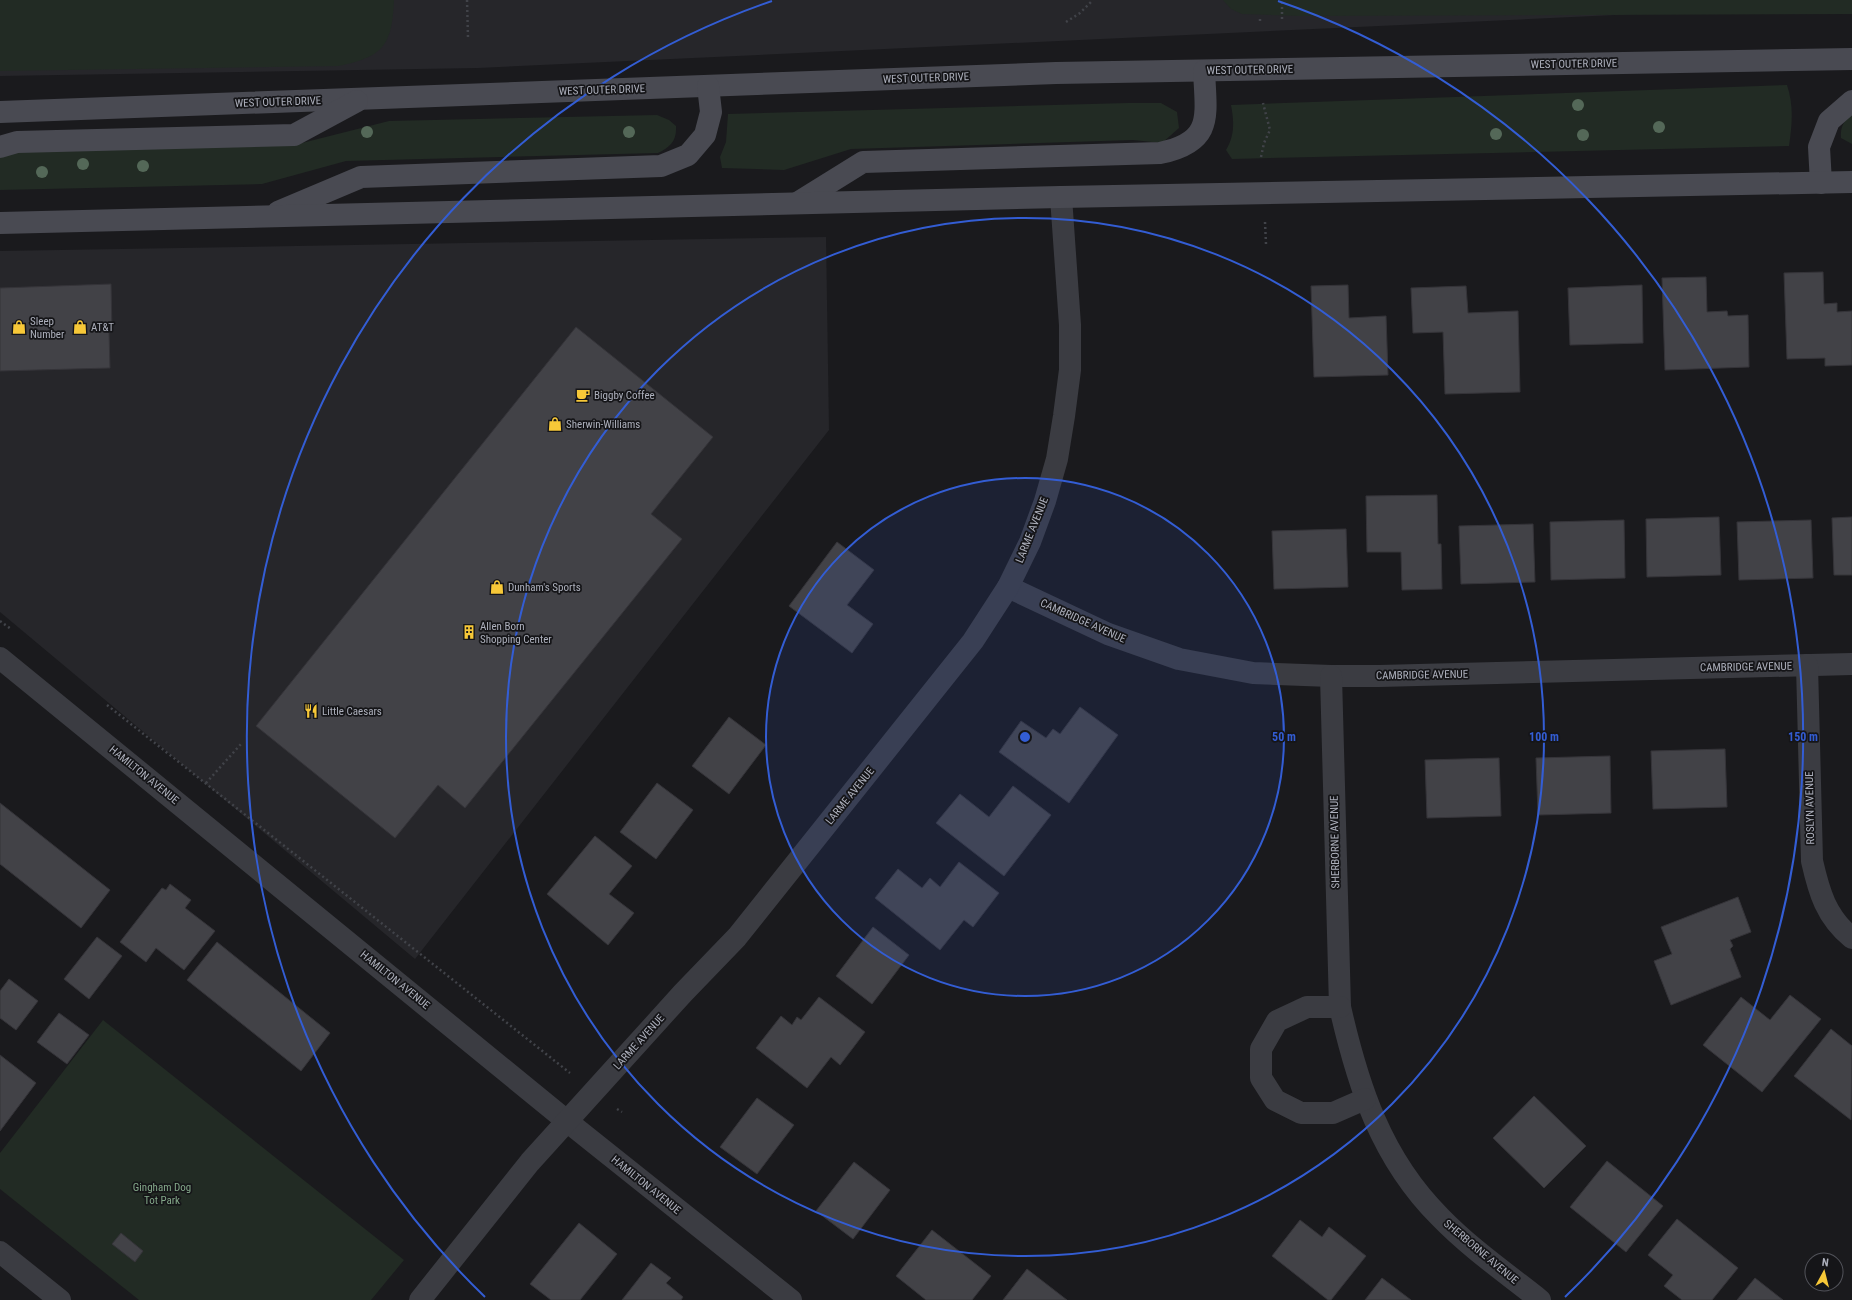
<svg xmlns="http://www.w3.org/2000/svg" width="1852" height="1300" font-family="'Roboto Condensed',sans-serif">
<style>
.built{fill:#26262a}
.green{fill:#222b24}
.building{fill:#424247;stroke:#353439}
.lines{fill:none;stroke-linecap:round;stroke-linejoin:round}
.path{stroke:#414349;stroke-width:2.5;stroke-dasharray:2 3;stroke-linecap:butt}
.street{stroke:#3b3c42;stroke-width:22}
.secondary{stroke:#494a52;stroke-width:22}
.tree{fill:#546858}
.ring{fill:none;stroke:#335dd4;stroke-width:2}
.labels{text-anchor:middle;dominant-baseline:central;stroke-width:3.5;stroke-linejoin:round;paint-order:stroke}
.street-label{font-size:11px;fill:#adb0bc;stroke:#151518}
.poi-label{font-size:11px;fill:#adb0bc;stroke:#151518;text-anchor:start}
.park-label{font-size:11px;fill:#83a789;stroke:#151518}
.centre{fill:#335dd4;stroke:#151518;stroke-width:2}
.ring-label{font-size:12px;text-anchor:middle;font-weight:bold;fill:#335dd4;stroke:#151518;stroke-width:3.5;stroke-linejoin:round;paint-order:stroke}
</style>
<rect width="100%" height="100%" fill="#1a1a1d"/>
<g class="built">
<path d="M0 0H1852V4L478 68 0 76Z"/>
<path d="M826 237 829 430 415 959 0 612V251Z"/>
</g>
<g class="green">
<path d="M0 0H394C392 46 383 57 338 66L0 71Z"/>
<path d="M1223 0H1852V14L1299 16 1242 14 1231 9Z"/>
<path d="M1787 85C1794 106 1792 125 1789 146L1232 159 1226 150C1235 135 1234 121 1231 105Z"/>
<path d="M1128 103H1161L1177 112 1179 128 1162 143 1133 140 851 149 784 170 722 168 720 157 726 142 728 114Z"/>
<path d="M657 115 669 120 676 126C677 141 670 147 658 153L346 161 262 184 0 190V154L6 152 302 143 389 121Z"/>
<path d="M1852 115V144L1841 138C1840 128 1843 121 1852 115Z"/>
<path d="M103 1020 404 1260 371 1300H139L0 1189V1153Z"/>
</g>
<g class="building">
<path d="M1823 272 1824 304 1837 303V312L1852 311V365L1825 366V358L1787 359 1784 273Z"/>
<path d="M1706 277 1707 312 1727 311 1728 316 1748 315 1749 367 1665 370 1662 278Z"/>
<path d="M111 284 112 332H109L110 368 0 371V288Z"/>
<path d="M1348 285 1349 318 1386 316 1388 375 1314 377 1311 286Z"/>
<path d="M1642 285 1643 343 1570 345 1568 288Z"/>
<path d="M1466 286 1468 313 1518 311 1520 392 1445 394 1443 332 1413 333 1411 288Z"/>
<path d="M576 327 713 437 651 514 682 539 465 808 438 785 395 838 256 726Z"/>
<path d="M1437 495 1438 544H1441L1442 589 1402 590 1401 552H1367L1366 496Z"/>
<path d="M1719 517 1721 575 1647 577 1646 519Z"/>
<path d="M1852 517V575H1834L1832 518Z"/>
<path d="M1624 520 1625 578 1551 580 1550 522Z"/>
<path d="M1811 520 1813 578 1739 580 1737 522Z"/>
<path d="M1533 524 1535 582 1461 584 1459 526Z"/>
<path d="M1346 529 1348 587 1274 589 1272 531Z"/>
<path d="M837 542 874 570 847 605 873 624 852 653 789 606Z"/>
<path d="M1080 707 1118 735 1069 803 999 752 1021 721 1046 738 1053 729 1060 734Z"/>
<path d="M729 717 766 745 729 794 692 766Z"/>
<path d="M1725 749 1727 807 1653 809 1651 751Z"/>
<path d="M1610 756 1611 813 1538 815 1536 758Z"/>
<path d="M1499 758 1501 816 1427 818 1425 760Z"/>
<path d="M657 783 693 810 656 859 620 832Z"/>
<path d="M1013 786 1051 815 1004 876 936 823 960 794 989 817Z"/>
<path d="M0 803 110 890 81 928 0 864Z"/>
<path d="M595 836 632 866 609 894 634 913 608 945 547 894Z"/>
<path d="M959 862 999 893 973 927 964 920 940 950 875 898 898 869 922 888 930 878 940 887Z"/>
<path d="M170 884 191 900 185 908 215 931 184 970 156 948 146 962 120 942 162 888 166 890Z"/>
<path d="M1738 897 1751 932 1730 940 1733 946 1730 949 1741 977 1671 1005 1654 961 1672 954 1661 927Z"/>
<path d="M873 927 909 955 872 1004 836 976Z"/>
<path d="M97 937 122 956 89 999 64 979Z"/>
<path d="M217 942 330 1033 301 1071 187 980Z"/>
<path d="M9 979 38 1001 16 1030 0 1018V991Z"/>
<path d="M1790 995 1821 1019 1762 1092 1703 1045 1741 997 1770 1020Z"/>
<path d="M819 997 865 1032 840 1065 831 1057 807 1088 756 1048 781 1016 792 1025 797 1017 801 1020Z"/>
<path d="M59 1013 89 1035 67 1064 37 1042Z"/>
<path d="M1831 1029 1852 1046 1851 1120 1794 1076Z"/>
<path d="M0 1055 36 1083 0 1131Z"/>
<path d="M1534 1096 1586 1146 1544 1188 1493 1138Z"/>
<path d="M757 1098 794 1125 757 1174 720 1147Z"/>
<path d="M1607 1161 1663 1206 1626 1252 1570 1207Z"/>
<path d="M854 1162 890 1190 853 1239 816 1211Z"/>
<path d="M1677 1219 1738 1268 1712 1300H1682L1664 1286 1673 1275 1648 1255Z"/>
<path d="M1300 1220 1322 1237 1329 1227 1366 1256 1331 1300H1328L1272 1256Z"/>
<path d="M579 1223 617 1254 580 1300H551L530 1284Z"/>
<path d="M932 1230 991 1276 972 1300H926L896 1276Z"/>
<path d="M121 1233 143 1251 135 1262 112 1244Z"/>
<path d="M651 1263 671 1278 666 1283 683 1297 681 1300H622Z"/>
<path d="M1027 1269 1067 1300H1003Z"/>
<path d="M1382 1278 1411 1300H1365Z"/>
<path d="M1755 1278 1783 1300H1737Z"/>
</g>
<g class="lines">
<g class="path">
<path d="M467 0 468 38"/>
<path d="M1260 19V23"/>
<path d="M1282 19V0"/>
<path d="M1066 22 1080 13 1093 0"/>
<path d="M1261 157 1264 143 1270 130 1263 103"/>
<path d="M1265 222 1266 244"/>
<path d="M0 621 11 629"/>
<path d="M107 705 570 1073"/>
<path d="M206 783 241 744"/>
<path d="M617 1109 622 1112"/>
</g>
<g class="street">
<path d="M1008 587 1108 634 1179 659 1253 673 1331 676H1379L1852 664"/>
<path d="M0 658 568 1122 791 1300"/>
<path d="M1807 665 1812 861C1819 892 1826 917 1852 938"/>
<path d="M1331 676 1340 1007C1358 1086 1381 1158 1440 1217 1470 1248 1506 1273 1540 1300"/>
<path d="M1340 1007H1307L1277 1021 1261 1049V1078L1275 1100 1301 1113H1333L1365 1099"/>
<path d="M0 1252 60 1300"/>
<path d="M420 1300 530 1162 683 993 737 937 973 641 1008 587 1030 542 1045 501 1057 459 1064 416 1070 370V325L1061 197"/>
</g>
<g class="secondary">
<path d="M0 112 1056 73 1852 59"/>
<path d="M0 147 17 142 294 135 357 101"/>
<path d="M1821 183 1819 147 1829 121 1852 101"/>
<path d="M797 203 863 162 1160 153C1214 142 1206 116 1204 71"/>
<path d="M278 212 361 177 661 166 688 155 705 135 711 112 708 86"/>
<path d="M0 223 1061 197 1852 182"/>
</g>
</g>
<g class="tree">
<circle cx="1578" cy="105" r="6"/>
<circle cx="1659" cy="127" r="6"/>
<circle cx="367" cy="132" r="6"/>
<circle cx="629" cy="132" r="6"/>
<circle cx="1496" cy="134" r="6"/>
<circle cx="1583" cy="135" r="6"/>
<circle cx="83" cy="164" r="6"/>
<circle cx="143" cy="166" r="6"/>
<circle cx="42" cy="172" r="6"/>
</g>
<circle cx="1025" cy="737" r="259" fill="#335dd4" fill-opacity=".12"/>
<g class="ring">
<circle cx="1025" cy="737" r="259"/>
<circle cx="1025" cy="737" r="519"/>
<path d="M485 1297A778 778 0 0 1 772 1M1278 1A778 778 0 0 1 1565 1297"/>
</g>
<defs>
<symbol id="shop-bare" viewBox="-9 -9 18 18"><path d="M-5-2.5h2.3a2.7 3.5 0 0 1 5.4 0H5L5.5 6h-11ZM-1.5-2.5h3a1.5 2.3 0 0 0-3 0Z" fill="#f7c838" stroke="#151518" stroke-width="2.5" paint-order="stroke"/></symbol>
<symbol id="cafe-bare" viewBox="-9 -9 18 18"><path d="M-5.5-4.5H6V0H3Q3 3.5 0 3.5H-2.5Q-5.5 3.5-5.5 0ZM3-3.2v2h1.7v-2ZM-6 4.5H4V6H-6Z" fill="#f7c838" stroke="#151518" stroke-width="2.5" paint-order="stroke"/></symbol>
<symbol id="building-bare" viewBox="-9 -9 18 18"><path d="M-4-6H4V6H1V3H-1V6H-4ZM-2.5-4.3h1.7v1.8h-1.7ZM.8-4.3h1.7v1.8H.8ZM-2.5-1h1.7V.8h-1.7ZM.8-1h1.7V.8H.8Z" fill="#f7c838" stroke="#151518" stroke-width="2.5" paint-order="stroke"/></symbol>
<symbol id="restaurant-bare" viewBox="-9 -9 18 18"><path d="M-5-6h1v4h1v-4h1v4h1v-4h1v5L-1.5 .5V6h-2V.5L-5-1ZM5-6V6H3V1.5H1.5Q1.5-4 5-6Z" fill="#f7c838" stroke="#151518" stroke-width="2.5" paint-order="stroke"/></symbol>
</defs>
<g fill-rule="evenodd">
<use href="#shop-bare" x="9" y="317" width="20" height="20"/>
<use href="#shop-bare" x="70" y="317" width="20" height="20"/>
<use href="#cafe-bare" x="573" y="385" width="20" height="20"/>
<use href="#shop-bare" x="545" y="414" width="20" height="20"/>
<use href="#shop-bare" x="487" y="577" width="20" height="20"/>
<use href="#building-bare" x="459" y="622" width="20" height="20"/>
<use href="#restaurant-bare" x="301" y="701" width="20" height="20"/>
</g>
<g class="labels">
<g class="street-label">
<text transform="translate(1574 64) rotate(-1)">WEST OUTER DRIVE</text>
<text transform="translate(1250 70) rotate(-1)">WEST OUTER DRIVE</text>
<text transform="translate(926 78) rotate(-2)">WEST OUTER DRIVE</text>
<text transform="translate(602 90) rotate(-2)">WEST OUTER DRIVE</text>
<text transform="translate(278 102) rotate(-2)">WEST OUTER DRIVE</text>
<text transform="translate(1032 530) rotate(-68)">LARME AVENUE</text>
<text transform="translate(1083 621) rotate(24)">CAMBRIDGE AVENUE</text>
<text transform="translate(1746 667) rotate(-1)">CAMBRIDGE AVENUE</text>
<text transform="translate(1422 675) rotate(-1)">CAMBRIDGE AVENUE</text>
<text transform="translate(144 775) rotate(39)">HAMILTON AVENUE</text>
<text transform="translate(850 796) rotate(-51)">LARME AVENUE</text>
<text transform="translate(1810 808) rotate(-91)">ROSLYN AVENUE</text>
<text transform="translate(1335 842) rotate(-91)">SHERBORNE AVENUE</text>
<text transform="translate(395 980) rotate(39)">HAMILTON AVENUE</text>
<text transform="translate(639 1042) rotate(-48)">LARME AVENUE</text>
<text transform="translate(646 1185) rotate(39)">HAMILTON AVENUE</text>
<text transform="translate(1481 1252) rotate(40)">SHERBORNE AVENUE</text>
</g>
<g class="poi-label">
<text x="30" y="321">Sleep<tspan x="30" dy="13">Number</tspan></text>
<text x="91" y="327">AT&amp;T</text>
<text x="594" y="395">Biggby Coffee</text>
<text x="566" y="424">Sherwin-Williams</text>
<text x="508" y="587">Dunham's Sports</text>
<text x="480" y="626">Allen Born<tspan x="480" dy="13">Shopping Center</tspan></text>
<text x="322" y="711">Little Caesars</text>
</g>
<g class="park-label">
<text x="162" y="1187">Gingham Dog<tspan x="162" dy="13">Tot Park</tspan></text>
</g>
</g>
<circle cx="1025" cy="737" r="6" class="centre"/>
<g class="ring-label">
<text x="1284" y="741">50 m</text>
<text x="1544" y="741">100 m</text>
<text x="1803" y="741">150 m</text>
</g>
<g transform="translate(1824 1272) rotate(7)"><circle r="19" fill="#151518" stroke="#52535a"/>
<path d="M0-3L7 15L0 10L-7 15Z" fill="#f7c838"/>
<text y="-6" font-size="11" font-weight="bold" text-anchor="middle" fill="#adb0bc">N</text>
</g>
</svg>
